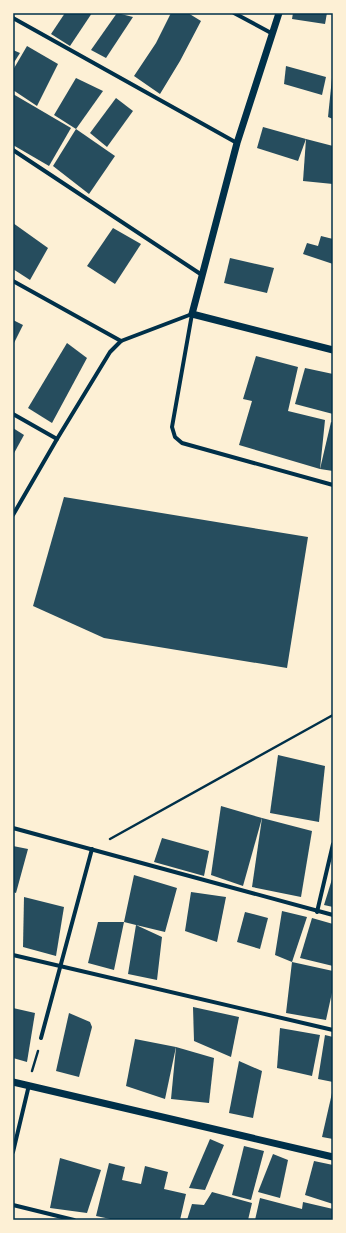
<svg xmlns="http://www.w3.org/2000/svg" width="346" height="1233" font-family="Bitter,serif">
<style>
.building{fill:#264d5e}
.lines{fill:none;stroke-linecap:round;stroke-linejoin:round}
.path{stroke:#003049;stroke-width:2.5}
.minor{stroke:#003049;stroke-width:4}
.tertiary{stroke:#003049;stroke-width:7}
.neatline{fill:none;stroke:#003049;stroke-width:1.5}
</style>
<rect width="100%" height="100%" fill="#fdf0d5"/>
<g class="building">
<path d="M65 13H92L70 46 51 34Z"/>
<path d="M117 13 133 17 106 58 91 50Z"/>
<path d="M171 13H188L201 21 180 61 160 94 134 76 156 43Z"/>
<path d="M293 13H327L325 24 292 19Z"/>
<path d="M27 46 58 64 37 106 13 90V70Z"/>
<path d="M13 50 20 53 13 64Z"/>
<path d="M286 66 326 77 322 95 284 84Z"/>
<path d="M76 78 103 91 76 129 54 115Z"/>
<path d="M332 78H333V119L328 117Z"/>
<path d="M13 94 71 128 49 166 13 145Z"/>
<path d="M116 98 133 111 107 147 90 133Z"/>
<path d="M263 127 306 139 298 161 257 148Z"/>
<path d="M76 129 115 156 89 194 53 166Z"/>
<path d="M306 139 333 146V184L303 181Z"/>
<path d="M13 223 48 248 30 280 13 269Z"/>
<path d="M113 228 141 244 115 284 87 266Z"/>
<path d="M321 236 333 239V264L303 254 307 243 318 246Z"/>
<path d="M230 258 274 268 267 293 224 283Z"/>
<path d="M13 320 23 325 13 345Z"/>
<path d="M67 343 87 358 52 423 28 408Z"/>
<path d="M256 356 298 367 288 411 325 420 320 469 239 445 252 401 243 399Z"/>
<path d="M305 368 333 374V414L295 404Z"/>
<path d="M331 422 333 423V471L320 469Z"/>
<path d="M13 428 24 435 13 455Z"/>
<path d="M64 497 308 537 287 668 104 638 33 606Z"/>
<path d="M278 755 325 766 319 822 270 813Z"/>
<path d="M221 806 262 818 243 886 211 875Z"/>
<path d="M262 818 312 831 301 897 252 887Z"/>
<path d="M162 838 209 851 204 876 154 862Z"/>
<path d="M13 846 28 849 16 893 13 892Z"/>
<path d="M134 875 177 888 165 932 136 925 162 937 157 980 128 974 136 925 124 922 114 970 88 963 98 922H124Z"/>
<path d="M333 876V907L324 905Z"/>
<path d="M191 892 226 897 217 942 185 931Z"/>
<path d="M24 897 64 907 56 956 23 947Z"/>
<path d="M282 911 307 917 292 962 333 971V988L326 1020 286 1013 292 962 275 955Z"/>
<path d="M245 912 268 918 260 949 237 942Z"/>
<path d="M312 918 333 924V966L300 958Z"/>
<path d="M193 1007 239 1017 231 1057 194 1041Z"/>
<path d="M13 1008 35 1013 27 1062 13 1058Z"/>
<path d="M69 1013 90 1022 92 1027 79 1077 56 1071Z"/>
<path d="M280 1028 320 1035 312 1076 277 1068Z"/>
<path d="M325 1035 333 1037V1082L318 1079Z"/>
<path d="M135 1039 176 1047 165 1099 126 1086Z"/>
<path d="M176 1047 214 1058 209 1103 171 1099Z"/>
<path d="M239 1061 262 1071 253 1118 229 1113Z"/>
<path d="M332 1093H333V1139L322 1137Z"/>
<path d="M210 1139 224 1145 205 1190 189 1188Z"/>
<path d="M244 1146 264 1151 251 1200 232 1195Z"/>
<path d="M273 1154 288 1160 280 1198 258 1192Z"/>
<path d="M60 1158 101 1170 87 1213 50 1208Z"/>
<path d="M314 1161 333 1165V1204L305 1195Z"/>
<path d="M109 1163 125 1167 122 1180 141 1184 145 1166 168 1172 164 1189 186 1194 180 1220H115L96 1216Z"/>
<path d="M212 1192 252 1203 248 1220H187L192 1204 204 1205Z"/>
<path d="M260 1198 302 1209 303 1202 333 1209V1220H255Z"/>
</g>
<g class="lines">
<g class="path">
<path d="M110 839 333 715"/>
<path d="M32 1071 38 1051"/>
</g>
<g class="minor">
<path d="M234 13 273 34"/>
<path d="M13 18 237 143"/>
<path d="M13 150 202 275"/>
<path d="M13 281 121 341"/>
<path d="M192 314 172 427 175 437 182 443 333 485"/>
<path d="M13 414 57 439"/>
<path d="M13 515 57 439 110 352 121 341 192 314"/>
<path d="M13 828 333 915"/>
<path d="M317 912 333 844"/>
<path d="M13 955 333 1030"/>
<path d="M41 1038 92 849"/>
<path d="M13 1152 29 1085"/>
<path d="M13 1205 74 1220"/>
</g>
<g class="tertiary">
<path d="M279 13 237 143 192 314 333 350"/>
<path d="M13 1082 333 1157"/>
</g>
</g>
<rect width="346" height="1233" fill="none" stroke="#fdf0d5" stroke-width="28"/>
<rect x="14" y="14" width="318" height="1205" class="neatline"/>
</svg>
